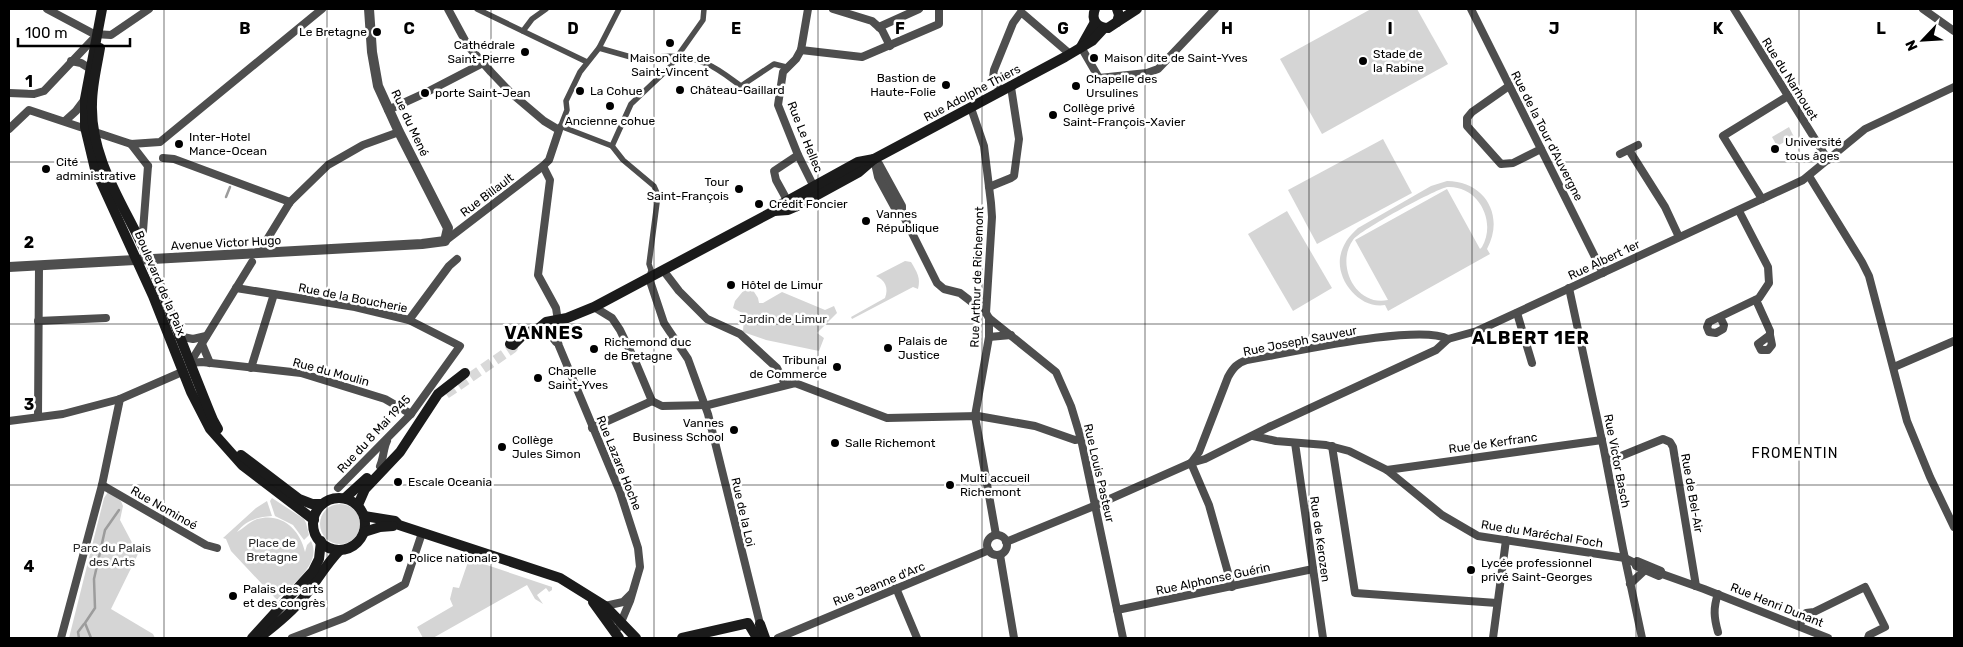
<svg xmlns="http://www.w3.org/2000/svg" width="1963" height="647" font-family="Rubik,sans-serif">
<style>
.green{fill:#d5d5d5;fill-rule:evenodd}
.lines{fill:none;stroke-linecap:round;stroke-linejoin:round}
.stream{stroke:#9c9c9c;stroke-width:2.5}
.secondary-tunnel{stroke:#d9d9d9;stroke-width:10;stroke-dasharray:10 5;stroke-linecap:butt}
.pedestrian{stroke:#4e4e4e;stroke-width:5.5}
.minor{stroke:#4e4e4e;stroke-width:8}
.tertiary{stroke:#4e4e4e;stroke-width:10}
.secondary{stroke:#1b1b1b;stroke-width:10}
.grid{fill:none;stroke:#000;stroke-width:1;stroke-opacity:0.55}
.poi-dot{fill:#000;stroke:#fff;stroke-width:2}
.labels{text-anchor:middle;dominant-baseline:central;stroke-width:5;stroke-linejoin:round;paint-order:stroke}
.poi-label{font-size:12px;fill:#000;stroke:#fff;text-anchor:start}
.street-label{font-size:12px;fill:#000;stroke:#fff}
.park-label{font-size:12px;fill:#2c2c2c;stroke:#fff}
.neighbourhood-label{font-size:14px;letter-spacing:1px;fill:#000;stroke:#fff}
.district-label{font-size:18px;font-weight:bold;letter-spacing:1px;fill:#000;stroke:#fff}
.grid-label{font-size:16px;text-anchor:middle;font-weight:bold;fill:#000;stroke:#fff;stroke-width:5;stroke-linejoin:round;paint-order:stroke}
</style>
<rect width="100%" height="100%" fill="#fff"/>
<g class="green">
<path d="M1371 9H1417L1448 64 1322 134 1280 59Z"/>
<path d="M1789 127 1794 137 1777 146 1772 137Z"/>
<path d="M1383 139 1412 193 1317 244 1288 190Z"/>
<path d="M1447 181C1485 181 1505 216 1487 249L1490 254 1388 311 1385 305C1360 309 1337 281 1340 258 1342 245 1349 236 1358 228L1431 186ZM1447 187C1478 185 1497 221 1482 247L1480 249 1447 189 1355 240 1388 300C1356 307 1335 265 1353 240 1360 230 1434 190 1447 187Z"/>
<path d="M1287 211 1332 288 1293 311 1248 234Z"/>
<path d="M905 261 911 262C917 272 921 278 918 289L913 287 852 319 851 317 885 298C889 288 885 280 876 276Z"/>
<path d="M749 284 758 298 759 303H763L782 292 825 310 834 306 837 313 817 333 824 338 819 351 766 340 743 332 744 314 733 308 735 301Z"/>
<path d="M108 492 121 501 123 506 120 520 138 554 111 609 153 634 155 638H69L104 498Z"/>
<path d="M272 498 304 519 306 523 309 535 304 540 293 525 275 516 270 501Z"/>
<path d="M267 501 272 516C258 517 246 520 237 532 244 528 249 522 257 519 281 512 300 529 305 552L307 545 311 541C323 565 289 586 277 600L231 551 226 539 223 538 256 508Z"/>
<circle cx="340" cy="524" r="20"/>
<path d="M469 559 552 587V590L549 592 546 588 537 595 543 604 535 599 527 585 433 638H423L417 627 453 606 450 599 453 587 459 588Z"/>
</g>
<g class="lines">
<g class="stream">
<path d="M226 197 230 187"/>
<path d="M79 638 78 632 84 624"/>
<path d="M91 638 85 623 95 608 94 579 105 530 119 510"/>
</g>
<path class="secondary-tunnel" d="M446 394 513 348V345"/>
<g class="pedestrian">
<path d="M477 9 587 62"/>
<path d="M523 31 532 19 546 9"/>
<path d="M599 48 645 61C663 53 689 56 707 64 719 69 731 79 741 86L774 64 786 67"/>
<path d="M560 126 612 146 623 160 654 186 658 195 649 264 651 270 649 278"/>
<path d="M560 128 567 110 566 101 580 72 599 48 619 9"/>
<path d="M612 146 631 104 669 68 703 20 704 9"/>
</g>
<g class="minor">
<path d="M47 9 94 34 111 35 149 9"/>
<path d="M808 9 801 50 796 59 783 72 778 105 798 155 816 191"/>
<path d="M833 9 872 21 882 30 890 46"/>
<path d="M1471 9 1603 273"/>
<path d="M1734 9 1828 160"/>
<path d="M1923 9 1954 31"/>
<path d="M879 27 919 9"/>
<path d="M1081 47 1099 78 1147 73 1158 69 1215 9"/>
<path d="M801 50 862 57 939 24V9"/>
<path d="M71 61 81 63 89 68"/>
<path d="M1509 86 1472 112 1467 118V126L1501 164 1513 163 1541 149"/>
<path d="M427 92 483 63"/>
<path d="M1001 92 993 78 994 70 1013 23 1021 12 1070 54"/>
<path d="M9 93 34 94 44 91 97 35"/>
<path d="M971 108 984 146 991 203 992 217 986 313 989 318V337L975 416 996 535"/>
<path d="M388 110 423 94"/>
<path d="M65 121 76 111 85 99"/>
<path d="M9 129 29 110 131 144 160 142 322 9"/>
<path d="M131 144 148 166"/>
<path d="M1629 150 1665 207 1679 237"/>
<path d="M1620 154 1638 145"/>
<path d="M163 158 174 159 290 202"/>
<path d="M874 159 879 164 902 206V213L937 283 944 289 960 293 986 313"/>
<path d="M874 159 878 177 896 210 902 213"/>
<path d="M543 166 550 180 538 275 556 308 558 321 556 336 559 346 620 492 638 548 640 567 630 601 619 627"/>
<path d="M1809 176 1862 262 1869 276 1907 421 1930 477 1954 527"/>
<path d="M989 187 1011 178 1014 176 1019 139 1011 87"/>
<path d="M1762 199 1723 136 1788 96"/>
<path d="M787 200 776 180 774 171 798 155"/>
<path d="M139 239 143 231 148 166"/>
<path d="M445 241 543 166 549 160 559 130 544 121 511 93 491 72 468 46 448 9"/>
<path d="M263 246 290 202 328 165 363 145 399 132"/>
<path d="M663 270 679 291 707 319 740 334 777 368 785 384"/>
<path d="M649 278 664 323 688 359 708 414 760 624"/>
<path d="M236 288 355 307 409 320 460 346 411 414 338 488"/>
<path d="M1569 288 1604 450 1623 549 1642 638"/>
<path d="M1756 300 1770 331V335L1758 344 1761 350H1768L1772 345 1770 335"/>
<path d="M594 307 612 318 620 330 636 363 652 401 662 406 708 405 795 383 887 418 978 416 1035 426 1075 440 1081 439"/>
<path d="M1517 313 1532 363"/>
<path d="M1720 317 1724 325 1723 329 1716 333 1709 332 1707 327 1709 322 1759 298 1769 283 1768 267 1739 211"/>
<path d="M989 318 1056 372 1071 406 1081 439 1123 638"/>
<path d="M409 320 449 266 457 259"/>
<path d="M38 321 106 318"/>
<path d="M539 328 549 333 556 342"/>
<path d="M178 336 193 339 206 336"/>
<path d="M989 337 1011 335"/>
<path d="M202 344 210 363"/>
<path d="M190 363 202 362 301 373 385 399 411 414"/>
<path d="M190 363 252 262"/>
<path d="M1894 367 1954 341"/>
<path d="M251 368 274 294"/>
<path d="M38 417 39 266"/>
<path d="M9 421 63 414 120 399 182 372"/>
<path d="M592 428 652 401"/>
<path d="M1253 436 1276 441 1326 445 1349 451 1387 470 1442 515 1478 536 1625 558 1635 563 1636 566 1659 576 1662 574 1704 589 1828 638"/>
<path d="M1295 443 1323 638"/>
<path d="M1332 446 1355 593 1497 603"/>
<path d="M1606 458 1621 456 1663 439 1670 442 1673 447 1696 586"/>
<path d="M1191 463 1199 452 1228 377C1233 368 1237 363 1247 360 1285 354 1419 323 1448 339"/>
<path d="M1191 463 1209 505 1232 587"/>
<path d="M380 466C384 457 383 449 387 441"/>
<path d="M1387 470 1602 440"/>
<path d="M102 485 206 545 217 548"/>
<circle cx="997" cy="545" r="10"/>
<path d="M1006 542 1094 506 1191 463 1205 459 1269 427 1436 350 1448 339 1477 331 1803 180 1865 129 1954 87"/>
<path d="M1000 555 1014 638"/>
<path d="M1635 563 1637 561 1661 571 1662 574"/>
<path d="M1630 584 1645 570"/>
<path d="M896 588 917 638"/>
<path d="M1718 594C1713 608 1714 618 1718 632"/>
<path d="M605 606 623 602 631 594"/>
<path d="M1117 610 1313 569"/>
<path d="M1799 626 1806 613 1814 612 1865 587 1885 627 1869 635 1868 638"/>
<path d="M61 638 102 485 120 399"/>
<path d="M292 638 344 618 405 584 422 533"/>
<path d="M778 638 989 550"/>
<path d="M1493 638 1506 540"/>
</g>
<path class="tertiary" d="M9 267 422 244 445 241 448 228 399 132 378 86 372 52 369 9"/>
<g class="secondary">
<path d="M102 9 85 99V127L95 169 153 296 191 392 210 429 242 465 314 520"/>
<path d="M1095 9C1091 19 1096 28 1108 28L1117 22 1119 15 1117 9"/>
<path d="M1117 22 1137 9"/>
<path d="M1081 47 1095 22"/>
<path d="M100 48C97 66 92 85 92 104 90 164 131 214 152 267 173 318 192 369 213 420L218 429"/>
<path d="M774 211 788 210 795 207 859 172 874 159 1065 57 1092 41 1104 28"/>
<path d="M510 344 513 345 524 334 539 328 546 322 567 318 594 307 774 211 780 205 858 162 874 159"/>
<path d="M241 455 299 499 312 504H322"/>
<path d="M345 498 367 478"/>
<circle cx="339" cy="524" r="26"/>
<path d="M358 505 365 489 400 452 438 394 465 373"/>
<path d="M364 516 395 521 399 525 560 578 605 606 636 638"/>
<path d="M364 532 380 527 393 526"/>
<path d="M593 602 619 638"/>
<path d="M760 624 765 638"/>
<path d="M260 637C276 625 292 612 304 597 317 581 326 564 340 550"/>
<path d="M252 638 313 571 319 559 321 541"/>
<path d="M682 638 748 623 757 638"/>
</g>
</g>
<path class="grid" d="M164 9V638M327 9V638M491 9V638M654 9V638M818 9V638M982 9V638M1145 9V638M1309 9V638M1472 9V638M1636 9V638M1799 9V638M9 162H1954M9 324H1954M9 485H1954"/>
<g class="poi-dot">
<circle cx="377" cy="32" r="5"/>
<circle cx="670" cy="43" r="5"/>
<circle cx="525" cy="52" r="5"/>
<circle cx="1094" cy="58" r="5"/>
<circle cx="1363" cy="61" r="5"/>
<circle cx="946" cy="85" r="5"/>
<circle cx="1076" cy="86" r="5"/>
<circle cx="680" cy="90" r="5"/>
<circle cx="580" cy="91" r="5"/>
<circle cx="425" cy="93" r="5"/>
<circle cx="610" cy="106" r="5"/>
<circle cx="1053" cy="115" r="5"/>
<circle cx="179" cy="144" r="5"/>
<circle cx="1775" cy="149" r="5"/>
<circle cx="46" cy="169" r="5"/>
<circle cx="739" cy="189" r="5"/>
<circle cx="759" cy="204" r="5"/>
<circle cx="866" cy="221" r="5"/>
<circle cx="731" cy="285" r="5"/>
<circle cx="888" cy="348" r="5"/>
<circle cx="594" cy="349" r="5"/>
<circle cx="837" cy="367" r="5"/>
<circle cx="538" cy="378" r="5"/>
<circle cx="734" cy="430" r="5"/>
<circle cx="835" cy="443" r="5"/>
<circle cx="502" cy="447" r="5"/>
<circle cx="398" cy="482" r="5"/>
<circle cx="950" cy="485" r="5"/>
<circle cx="399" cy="558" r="5"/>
<circle cx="1471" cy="570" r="5"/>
<circle cx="233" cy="596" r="5"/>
</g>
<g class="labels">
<g class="poi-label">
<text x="367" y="32" text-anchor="end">Le Bretagne</text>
<text x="515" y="45" text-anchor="end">Cathédrale<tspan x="515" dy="14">Saint-Pierre</tspan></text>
<text x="1373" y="54">Stade de<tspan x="1373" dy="14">la Rabine</tspan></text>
<text x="670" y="58" text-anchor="middle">Maison dite de<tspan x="670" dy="14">Saint-Vincent</tspan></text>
<text x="1104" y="58">Maison dite de Saint-Yves</text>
<text x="936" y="78" text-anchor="end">Bastion de<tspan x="936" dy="14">Haute-Folie</tspan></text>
<text x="1086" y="79">Chapelle des<tspan x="1086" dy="14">Ursulines</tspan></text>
<text x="690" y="90">Château-Gaillard</text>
<text x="590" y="91">La Cohue</text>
<text x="435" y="93">porte Saint-Jean</text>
<text x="1063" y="108">Collège privé<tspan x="1063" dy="14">Saint-François-Xavier</tspan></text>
<text x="610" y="121" text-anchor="middle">Ancienne cohue</text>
<text x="189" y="137">Inter-Hotel<tspan x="189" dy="14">Mance-Ocean</tspan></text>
<text x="1785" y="142">Université<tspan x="1785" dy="14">tous âges</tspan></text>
<text x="56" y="162">Cité<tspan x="56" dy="14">administrative</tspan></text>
<text x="729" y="182" text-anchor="end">Tour<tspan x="729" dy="14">Saint-François</tspan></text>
<text x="769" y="204">Crédit Foncier</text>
<text x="876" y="214">Vannes<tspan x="876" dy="14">République</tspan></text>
<text x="741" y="285">Hôtel de Limur</text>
<text x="898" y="341">Palais de<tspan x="898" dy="14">Justice</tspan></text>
<text x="604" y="342">Richemond duc<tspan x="604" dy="14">de Bretagne</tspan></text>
<text x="827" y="360" text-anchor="end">Tribunal<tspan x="827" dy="14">de Commerce</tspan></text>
<text x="548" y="371">Chapelle<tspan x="548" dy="14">Saint-Yves</tspan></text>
<text x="724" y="423" text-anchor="end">Vannes<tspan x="724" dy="14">Business School</tspan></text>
<text x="512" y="440">Collège<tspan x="512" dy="14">Jules Simon</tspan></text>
<text x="845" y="443">Salle Richemont</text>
<text x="960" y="478">Multi accueil<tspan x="960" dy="14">Richemont</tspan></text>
<text x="408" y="482">Escale Oceania</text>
<text x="409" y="558">Police nationale</text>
<text x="1481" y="563">Lycée professionnel<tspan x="1481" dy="14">privé Saint-Georges</tspan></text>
<text x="243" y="589">Palais des arts<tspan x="243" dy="14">et des congrès</tspan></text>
</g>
<g class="street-label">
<text transform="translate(1790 79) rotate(58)">Rue du Narhouet</text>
<text transform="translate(972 93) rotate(-28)">Rue Adolphe Thiers</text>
<text transform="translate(410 123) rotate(65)">Rue du Mené</text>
<text transform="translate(1547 136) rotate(63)">Rue de la Tour d'Auvergne</text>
<text transform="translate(805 137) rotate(68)">Rue Le Hellec</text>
<text transform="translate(487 195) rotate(-37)">Rue Billault</text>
<text transform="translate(226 243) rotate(-3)">Avenue Victor Hugo</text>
<text transform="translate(1604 260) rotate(-25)">Rue Albert 1er</text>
<text transform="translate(977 277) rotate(-88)">Rue Arthur de Richemont</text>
<text transform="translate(160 283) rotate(67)">Boulevard de la Paix</text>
<text transform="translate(353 298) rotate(11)">Rue de la Boucherie</text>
<text transform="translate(1300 341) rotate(-11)">Rue Joseph Sauveur</text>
<text transform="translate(331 372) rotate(15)">Rue du Moulin</text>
<text transform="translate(374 434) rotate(-47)">Rue du 8 Mai 1945</text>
<text transform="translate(1493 443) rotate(-8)">Rue de Kerfranc</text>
<text transform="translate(1617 461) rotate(79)">Rue Victor Basch</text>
<text transform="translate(619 463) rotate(68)">Rue Lazare Hoche</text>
<text transform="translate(1099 473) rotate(77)">Rue Louis Pasteur</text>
<text transform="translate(1692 493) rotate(80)">Rue de Bel-Air</text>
<text transform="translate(164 508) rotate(30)">Rue Nominoé</text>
<text transform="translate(743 512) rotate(77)">Rue de la Loi</text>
<text transform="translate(1542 534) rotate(9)">Rue du Maréchal Foch</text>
<text transform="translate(1320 539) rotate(82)">Rue de Kerozen</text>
<text transform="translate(1213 579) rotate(-12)">Rue Alphonse Guérin</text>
<text transform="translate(879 584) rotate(-22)">Rue Jeanne d'Arc</text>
<text transform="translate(1777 605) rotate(22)">Rue Henri Dunant</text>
</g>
<g class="park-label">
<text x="783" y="319">Jardin de Limur</text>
<text x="272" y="543">Place de<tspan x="272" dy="14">Bretagne</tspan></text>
<text x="112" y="548">Parc du Palais<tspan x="112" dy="14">des Arts</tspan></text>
</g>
<g class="neighbourhood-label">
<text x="1795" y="453">FROMENTIN</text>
</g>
<g class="district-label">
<text x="544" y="333">VANNES</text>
<text x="1531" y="338">ALBERT 1ER</text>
</g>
</g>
<g class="grid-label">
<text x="245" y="34">B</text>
<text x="409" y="34">C</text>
<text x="573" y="34">D</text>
<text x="736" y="34">E</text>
<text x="900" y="34">F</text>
<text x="1063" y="34">G</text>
<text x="1227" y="34">H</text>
<text x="1390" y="34">I</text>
<text x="1554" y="34">J</text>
<text x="1718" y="34">K</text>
<text x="1881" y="34">L</text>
<text x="29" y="87">1</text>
<text x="29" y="248">2</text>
<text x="29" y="410">3</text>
<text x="29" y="572">4</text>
</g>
<rect width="1963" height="647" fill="none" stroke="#000000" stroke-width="20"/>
<g transform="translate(1923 40) rotate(245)" stroke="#ffffff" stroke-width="4" paint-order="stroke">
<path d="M0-4L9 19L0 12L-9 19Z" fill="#000000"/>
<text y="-8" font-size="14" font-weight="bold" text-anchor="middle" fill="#000000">N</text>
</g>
<path d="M18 38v8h112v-8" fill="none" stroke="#000000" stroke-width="2.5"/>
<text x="25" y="38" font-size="15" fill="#000000" stroke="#ffffff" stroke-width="4" paint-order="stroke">100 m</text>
</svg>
